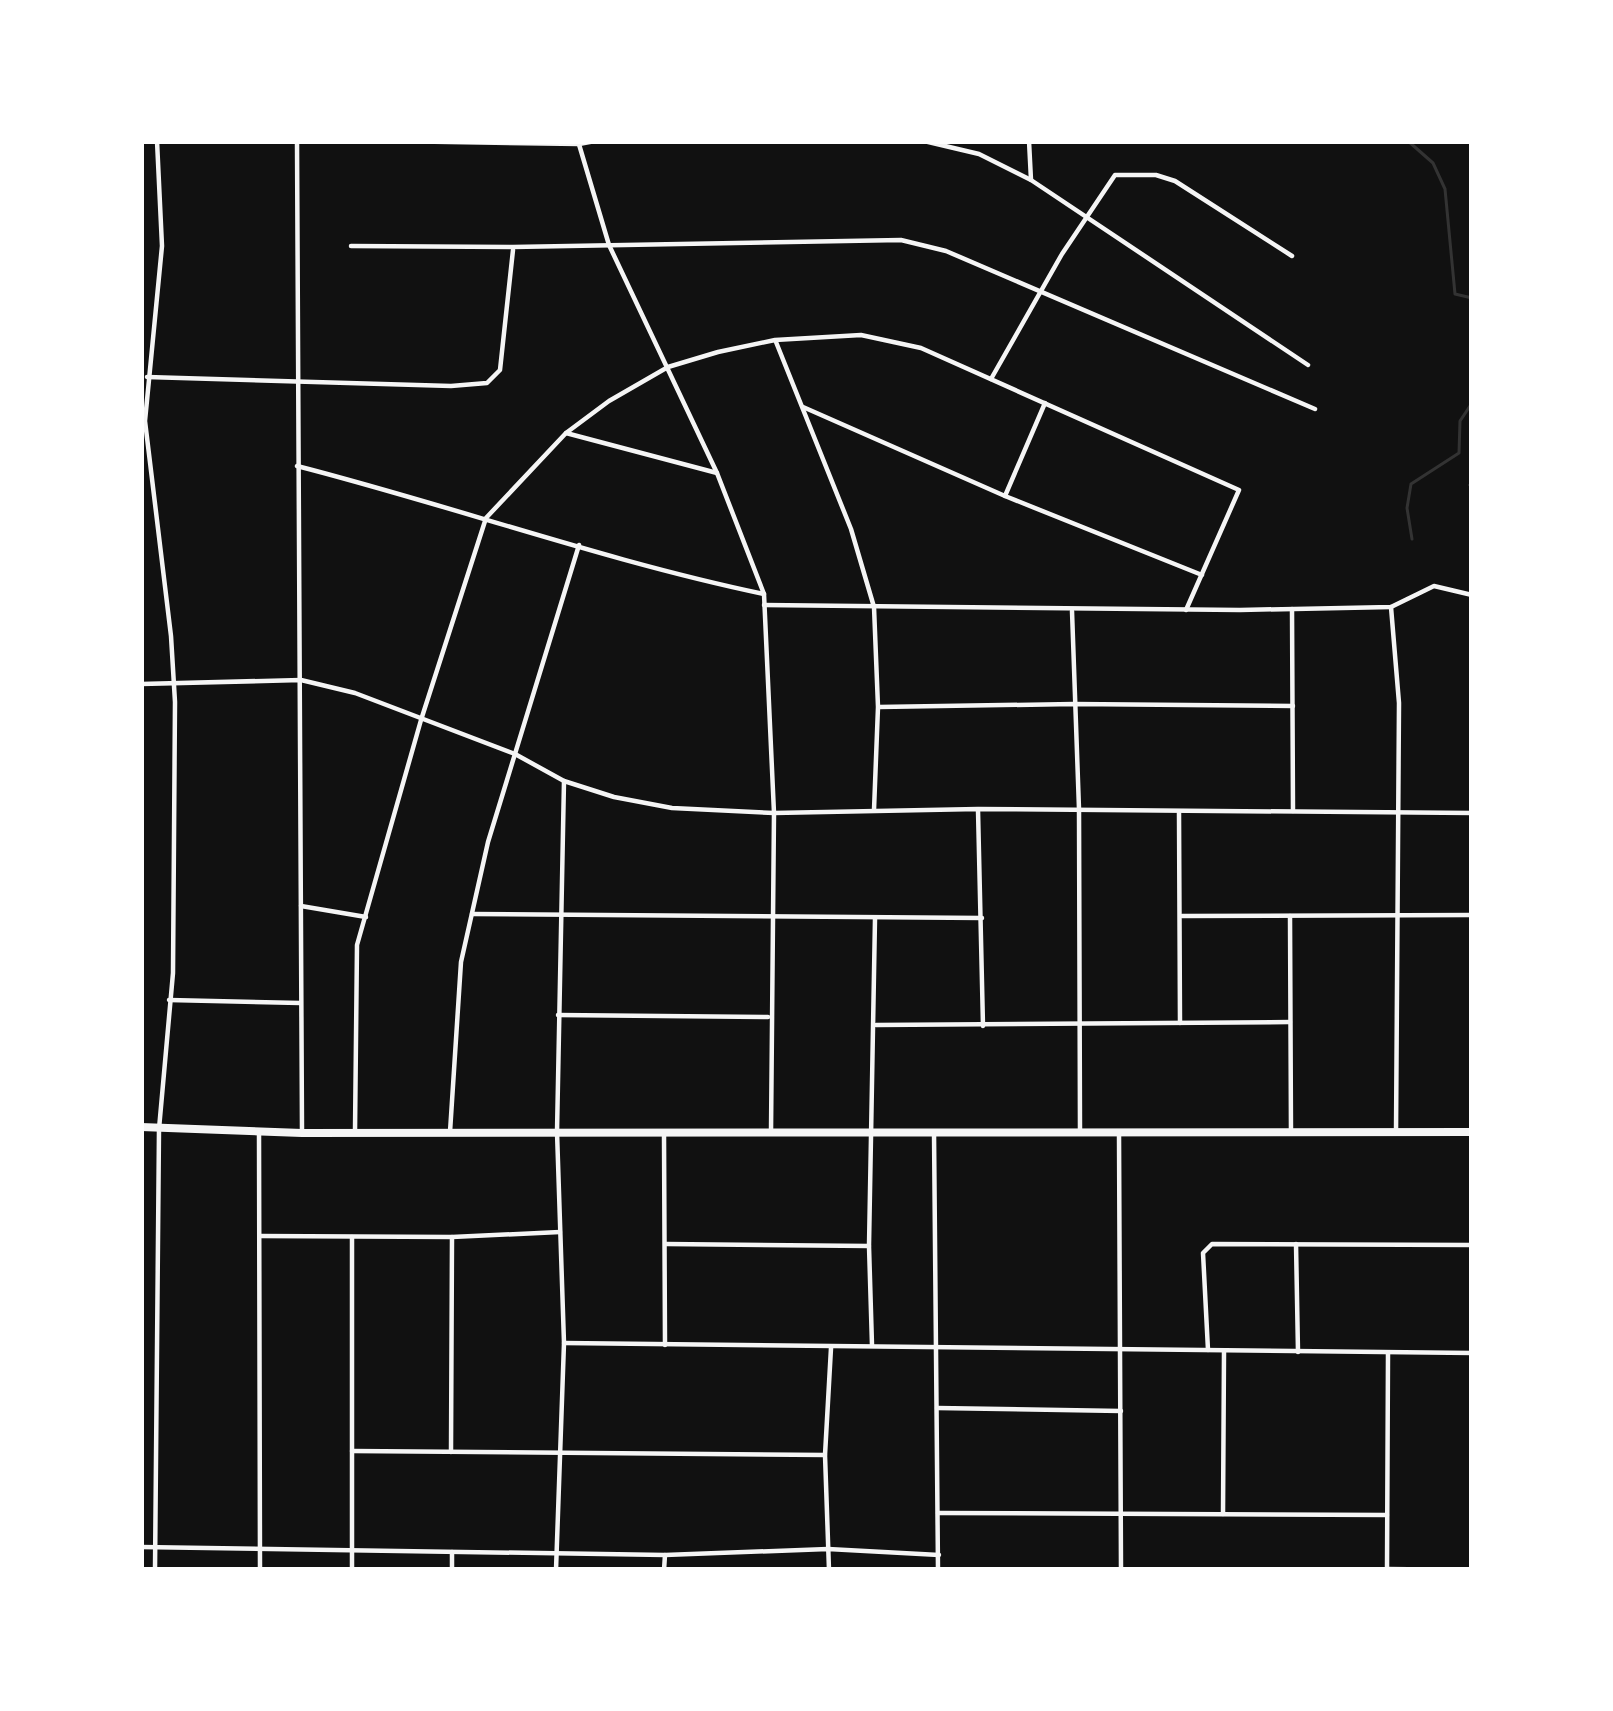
<svg xmlns="http://www.w3.org/2000/svg" width="1613" height="1711" font-family="'Archivo Narrow',sans-serif">
<style>
.lines{fill:none;stroke-linecap:round;stroke-linejoin:round}
.stream{stroke:#333;stroke-width:3}
.minor{stroke:#f5f5f5;stroke-width:4.5}
.primary{stroke:#f5f5f5;stroke-width:8}
</style>
<rect width="100%" height="100%" fill="#111"/>
<g class="lines">
<g class="stream">
<path d="M1408 141 1433 163 1445 189 1455 294 1472 298"/>
<path d="M1412 539 1407 508 1411 484 1459 453 1460 421 1472 403"/>
</g>
<g class="minor">
<path d="M297 141 302 1131"/>
<path d="M389 141 579 144 595 141"/>
<path d="M578 141 609 245 717 473 764 594 774 813 771 1132"/>
<path d="M924 141 979 154 1031 180 1308 365"/>
<path d="M1029 141 1031 180"/>
<path d="M351 246 513 247 901 240 946 251 1315 409"/>
<path d="M776 342 851 529 874 607 878 707 874 810"/>
<path d="M147 377 451 386 487 383 500 370 513 250"/>
<path d="M991 379 1062 254 1115 175H1156L1175 181 1292 256"/>
<path d="M803 407 1005 496 1202 575"/>
<path d="M566 433 717 473"/>
<path d="M297 466C453 506 606 561 764 594"/>
<path d="M1471 485H1472"/>
<path d="M1005 496 1045 403"/>
<path d="M764 605 1240 610 1391 607 1434 586 1472 595"/>
<path d="M1391 607 1399 703 1396 1133"/>
<path d="M1292 609 1293 811"/>
<path d="M1072 611 1079 809 1080 1133"/>
<path d="M141 684 301 680 355 693 515 754 564 781 614 797 672 808 774 813 978 809 1472 813"/>
<path d="M879 707 1074 704 1293 706"/>
<path d="M978 810 983 1026"/>
<path d="M1179 813 1180 1023"/>
<path d="M301 906 366 917"/>
<path d="M472 914 982 918"/>
<path d="M1182 916 1472 915"/>
<path d="M1290 916 1291 1133"/>
<path d="M169 1000 300 1003"/>
<path d="M558 1015 768 1017"/>
<path d="M876 1025 1290 1022"/>
<path d="M259 1132 260 1570"/>
<path d="M355 1132 357 945 421 720 486 518 566 433 609 401 668 367 718 352 775 340 861 335 921 348 1239 490 1186 610"/>
<path d="M450 1132 461 962 488 842 579 545"/>
<path d="M934 1132 938 1570"/>
<path d="M1119 1133 1121 1570"/>
<path d="M664 1135 665 1345"/>
<path d="M260 1236 452 1237 560 1232"/>
<path d="M666 1244 869 1246"/>
<path d="M1296 1244 1298 1352"/>
<path d="M564 1343 1472 1353"/>
<path d="M872 1345 869 1246 875 919"/>
<path d="M1208 1350 1203 1253 1212 1244 1472 1245"/>
<path d="M937 1408 1121 1411"/>
<path d="M352 1451 825 1455"/>
<path d="M451 1452 452 1237"/>
<path d="M938 1513 1387 1515"/>
<path d="M1223 1514 1224 1352"/>
<path d="M141 1547 665 1555 828 1549 939 1555"/>
<path d="M1387 1569 1472 1570"/>
<path d="M155 1570 159 1129 173 973 175 702 171 636 145 421 162 246 157 141"/>
<path d="M352 1570V1237"/>
<path d="M452 1570V1552"/>
<path d="M556 1570 564 1343 557 1132 564 781"/>
<path d="M664 1570 665 1555"/>
<path d="M829 1570 825 1455 831 1348"/>
<path d="M1387 1570 1388 1353"/>
</g>
<path class="primary" d="M141 1127 302 1133 1472 1132"/>
</g>
<rect width="1613" height="1711" fill="none" stroke="#ffffff" stroke-width="288"/>
</svg>
